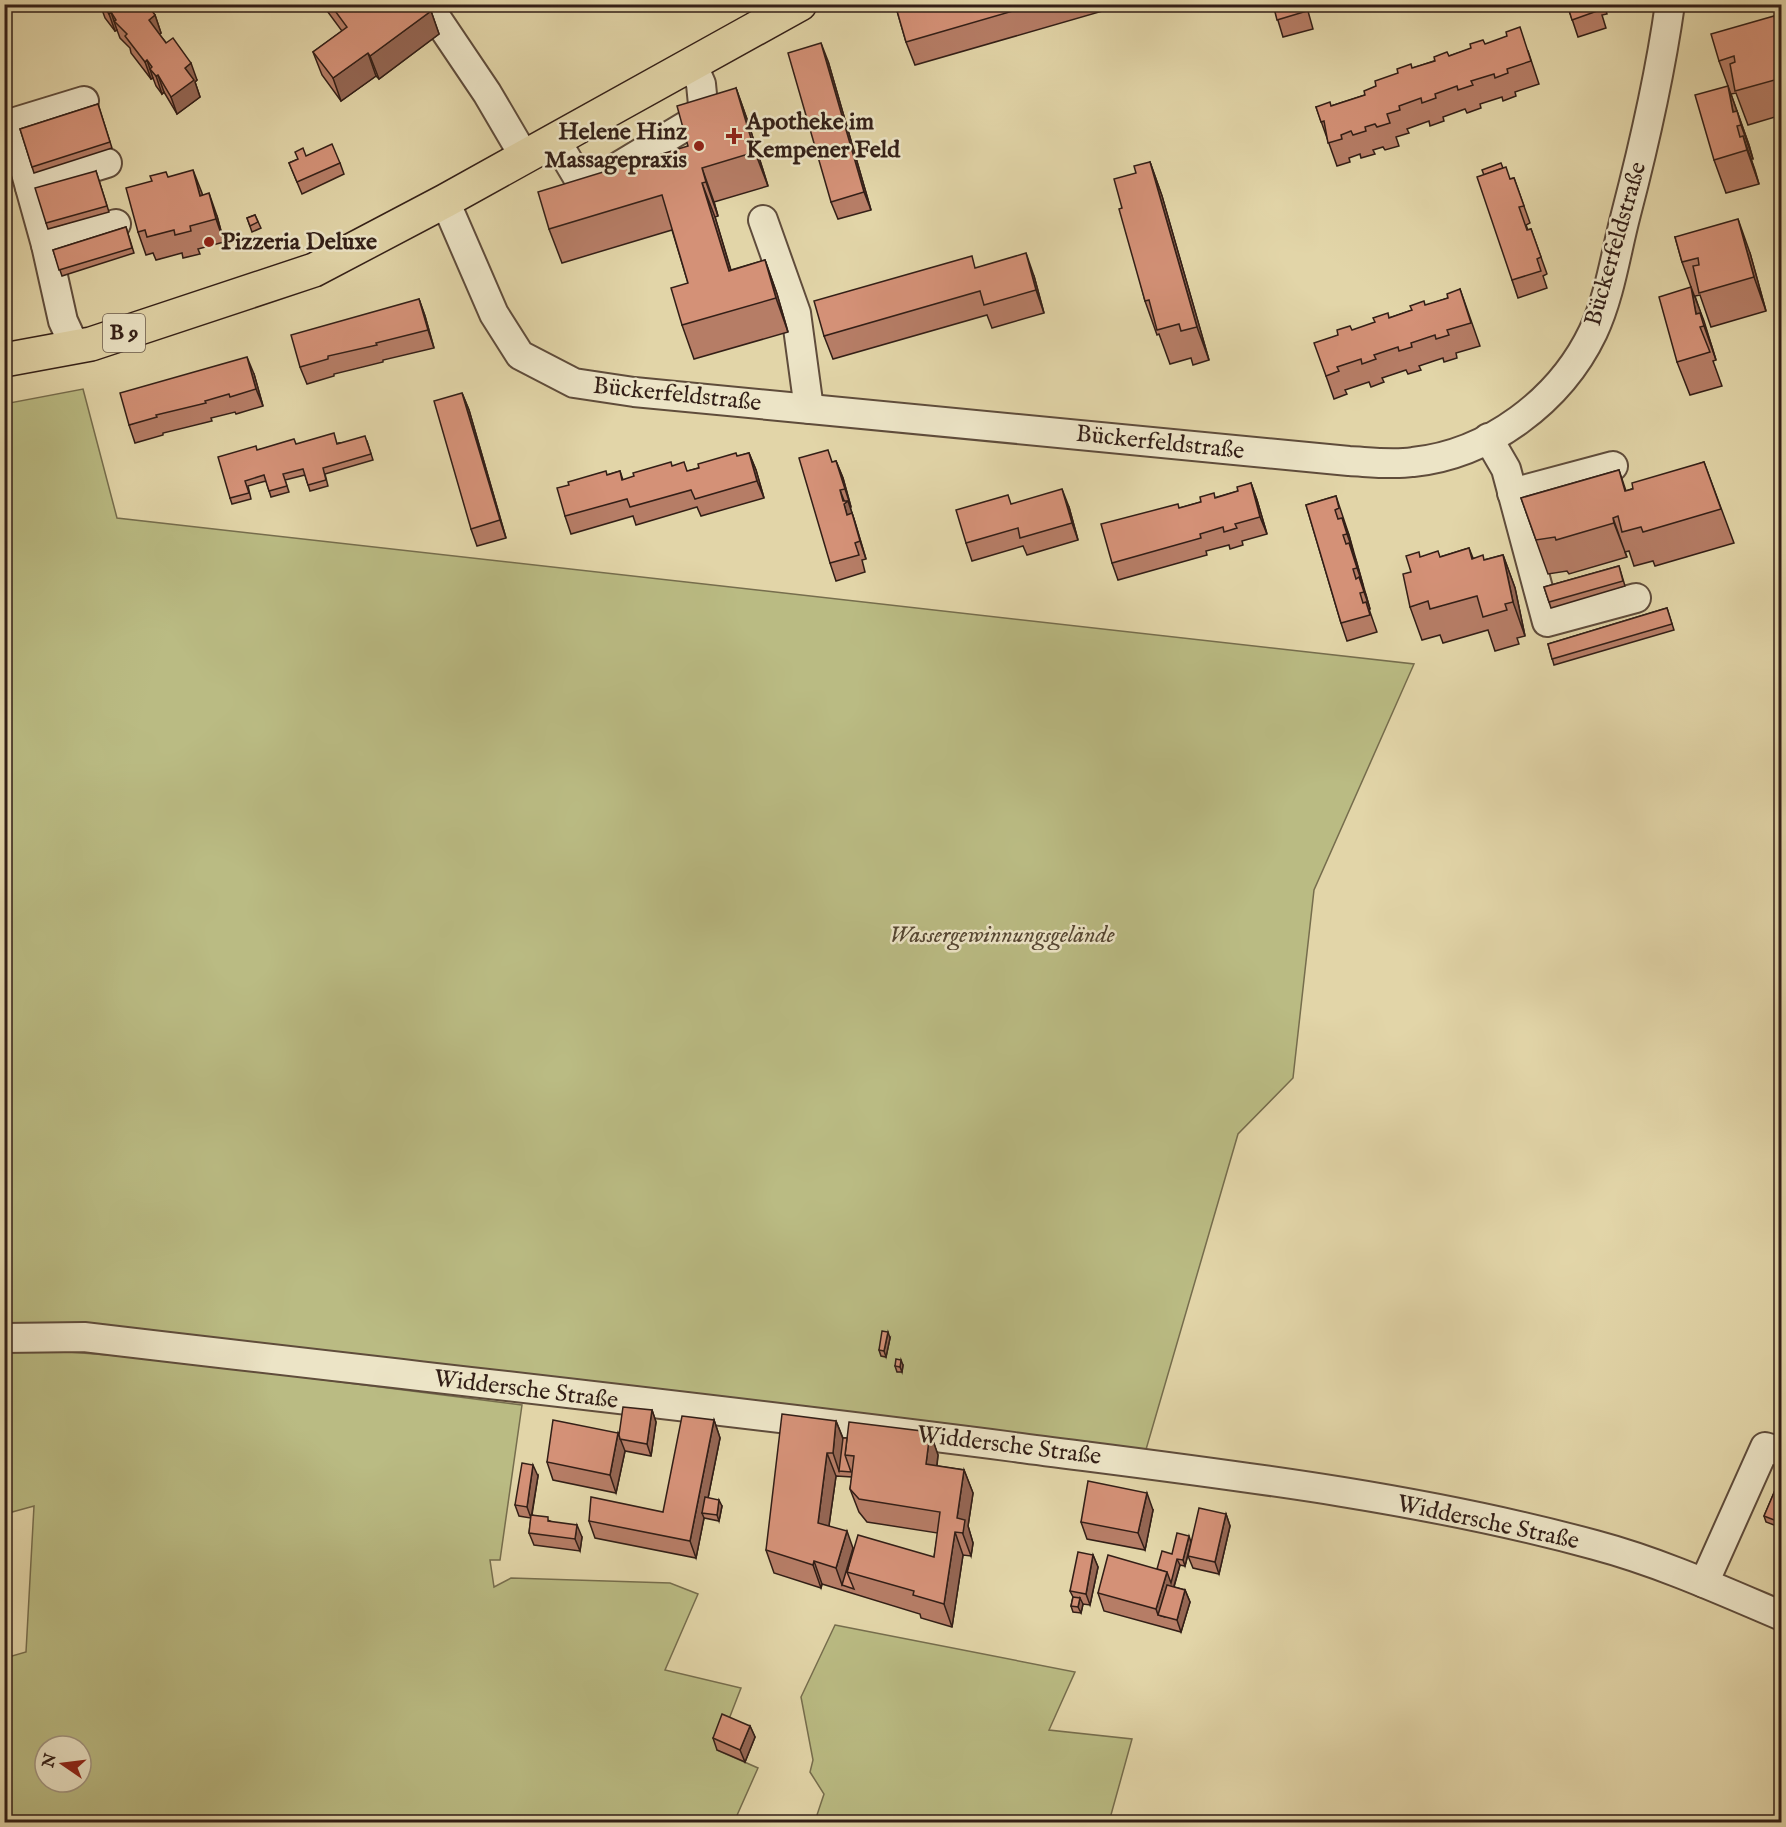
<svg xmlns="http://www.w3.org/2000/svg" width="1786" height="1827" font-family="'IM FELL English',serif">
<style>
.green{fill:#babb83;stroke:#766d4d;stroke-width:1.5;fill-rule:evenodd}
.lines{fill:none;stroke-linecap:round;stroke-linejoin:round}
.minor-casing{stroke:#5f4c3b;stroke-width:32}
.major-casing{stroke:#331f17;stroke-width:36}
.minor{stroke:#ece4c6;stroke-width:28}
.major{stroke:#e2d5a8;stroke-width:33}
.wall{fill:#b67d66;stroke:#331f17;stroke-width:1.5;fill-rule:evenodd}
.shaded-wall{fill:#946653;stroke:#331f17;stroke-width:1.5}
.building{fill:#d49177;stroke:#331f17;stroke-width:1.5}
.poi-dot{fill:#8f2418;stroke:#ece4c6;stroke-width:2}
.labels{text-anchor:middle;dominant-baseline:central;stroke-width:5;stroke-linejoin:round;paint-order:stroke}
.shield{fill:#ece4c6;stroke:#6a5a4c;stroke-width:1.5}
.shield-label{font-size:22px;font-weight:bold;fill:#331f17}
.poi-label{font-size:24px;font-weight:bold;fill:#331f17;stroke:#ece4c6;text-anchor:start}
.street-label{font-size:24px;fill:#331f17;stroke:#ece4c6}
.park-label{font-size:24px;font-style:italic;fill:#554632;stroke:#ece4c6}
</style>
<rect width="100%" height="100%" fill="#e2d5a8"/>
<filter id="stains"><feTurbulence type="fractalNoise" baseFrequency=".00333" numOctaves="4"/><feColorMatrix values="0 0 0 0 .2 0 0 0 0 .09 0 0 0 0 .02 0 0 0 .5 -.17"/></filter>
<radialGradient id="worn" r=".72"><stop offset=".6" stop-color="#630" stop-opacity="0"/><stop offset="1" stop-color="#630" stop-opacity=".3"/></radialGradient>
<g class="green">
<path d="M83 389 117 518 1414 664 1314 890 1293 1078 1238 1134 1145 1453 5 1331 4 404Z"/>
<path d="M43 1350 159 1359 522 1405 500 1560H490L494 1587 511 1578 670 1583 698 1594 665 1670 741 1688 717 1750 758 1768 734 1822H5V1658L26 1652 34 1506 5 1514 4 1351ZM45 1746H81V1782H45Z"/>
<path d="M835 1625 1075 1672 1049 1730 1132 1739 1109 1822H803L816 1818 824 1794 810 1772 813 1760 801 1697Z"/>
</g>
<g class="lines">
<defs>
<g id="minor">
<path d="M427 4 487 93 524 156"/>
<path d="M555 139 577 176 584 182 596 180 704 115 701 84 692 63"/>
<path d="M30 187 107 163"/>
<path d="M445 201 494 314 520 355 574 383 634 392 1349 461C1369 462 1392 465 1413 462 1489 454 1560 401 1593 332 1610 296 1616 252 1626 214 1644 145 1660 75 1670 4"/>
<path d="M763 220 796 313 809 409"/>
<path d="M46 245 116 224"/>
<path d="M75 347 63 321 46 245 12 123 84 101"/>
<path d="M1488 438 1506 469 1547 622 1636 598"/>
<path d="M1512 493 1613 466"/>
<path d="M4 1338 84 1337C394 1374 704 1407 1014 1447 1206 1472 1408 1494 1595 1545 1659 1562 1721 1590 1782 1616"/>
<path d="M1704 1583 1765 1447 1782 1452"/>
</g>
<path id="major" d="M4 360 91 344 314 270 445 201 800 4"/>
</defs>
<use href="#minor" class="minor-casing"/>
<use href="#major" class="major-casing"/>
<use href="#minor" class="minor"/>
<use href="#major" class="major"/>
</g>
<g class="wall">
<path d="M100 4H147L155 15 161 33 159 34 197 80 195 82 200 97 177 114 164 92 162 94 156 86 153 78 151 79 131 53 130 48 120 38 117 30 115 31 105 18Z"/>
<path d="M322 4H426L431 11 439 34 379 79 376 76 341 101 322 75 313 52 342 31Z"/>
<path d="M895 4H1120V6L915 65 906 42Z"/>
<path d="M1273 4H1306L1313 29 1283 37Z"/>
<path d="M1567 4H1604L1607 14 1602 15 1606 28 1578 37Z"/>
<path d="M1774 16 1782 37V115L1748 125 1736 93 1731 94 1749 145 1753 159H1751L1759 184 1726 193 1714 160 1728 86 1719 61Z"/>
<path d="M1485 44 1528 51 1539 84 1515 92 1516 96 1503 101 1502 97 1480 104 1481 108 1467 113 1465 109 1443 117 1444 121 1430 126 1429 121 1407 129 1409 133 1396 137 1399 146 1385 150 1383 147 1373 150 1375 154 1361 158 1360 154 1349 158 1350 162 1337 166 1316 107 1331 106 1365 95 1376 86 1413 68Z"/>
<path d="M828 61 871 210 838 219 831 202Z"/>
<path d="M736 88 748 122 768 186 714 202 718 216 715 217 731 270 765 260 777 294 788 332 694 359 682 325 688 283 672 230 562 263 549 229 688 146Z"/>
<path d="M98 104 112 148 34 173 20 129Z"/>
<path d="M306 156 340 163 344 174 302 194 289 163Z"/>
<path d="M1150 162 1162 196 1209 360 1193 365 1191 358 1170 364 1159 334 1157 335 1145 301 1122 208 1136 173Z"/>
<path d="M1503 168 1510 179 1514 178 1530 223 1526 225 1528 230 1531 229 1547 274 1543 276 1547 288 1518 298 1512 280Z"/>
<path d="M96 171 109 212 48 229 46 223Z"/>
<path d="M168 177 202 195 217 216 224 242 198 249 200 254 183 258 182 253 156 260 153 253 146 255 138 232Z"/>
<path d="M255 215 261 228 252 232 247 218Z"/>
<path d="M126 227 134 253 62 276 53 250Z"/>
<path d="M1675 237 1750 253 1766 311 1711 327 1700 295 1695 296 1712 347 1716 360 1713 361 1722 386 1690 395 1677 362 1691 287 1682 262Z"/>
<path d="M976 268 1034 276 1044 313 992 328 987 315 833 359 824 336Z"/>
<path d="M4 269 10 288 4 289Z"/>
<path d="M1460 289 1480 346 1456 353 1457 358 1444 362 1443 358 1419 366 1421 370 1408 374 1406 370 1382 378 1384 382 1371 387 1369 382 1345 390 1347 394 1334 399 1326 376 1389 318 1448 298Z"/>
<path d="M419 299 425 316 434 348 383 360V362L334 374V376L307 384 300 367Z"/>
<path d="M254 374 263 406 236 414 235 412 211 418 212 421 163 433V435L135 443 129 425Z"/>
<path d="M462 393 469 410 506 538 477 546 471 529Z"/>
<path d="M367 441 373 460 325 474 328 486 310 491 305 475 285 480 289 492 271 497 266 481 248 486 251 499 232 504 230 498 257 450 296 444 338 443Z"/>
<path d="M749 453 756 470 764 498 701 516 697 507 636 525 633 516 571 534 565 516 607 475 620 471 623 480 688 471Z"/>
<path d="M836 461 843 478 851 507H850L854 519 866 559 862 560 865 572 836 581 830 563 833 462Z"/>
<path d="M1704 462 1734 543 1655 566 1653 561 1634 566 1629 551 1625 552 1627 557 1569 574 1567 571 1548 574 1521 498 1619 470 1626 491Z"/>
<path d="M1251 483 1257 500 1267 534 1242 541 1243 545 1230 549 1229 545 1206 551 1207 555 1118 580 1112 563 1180 508 1238 491Z"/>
<path d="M1336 496 1349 535 1370 609H1369L1377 632 1347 641 1341 623 1306 505Z"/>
<path d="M1011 504 1069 507 1078 540 1027 555 1023 546 972 561 966 543Z"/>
<path d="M1469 548 1473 558 1484 560 1503 555 1515 588 1525 636 1517 638 1519 644 1495 651 1488 630 1443 643 1440 635 1422 640 1410 607 1411 572 1421 557H1440Z"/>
<path d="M1619 566 1625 586 1551 608 1544 587Z"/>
<path d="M1667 608 1674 630 1554 665 1548 644Z"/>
<path d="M890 1338 886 1357 881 1356 879 1350Z"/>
<path d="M903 1365 902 1372H897L895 1366Z"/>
<path d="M652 1410 656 1422 651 1456 625 1451 616 1493 553 1480 547 1462 618 1433Z"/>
<path d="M714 1420 720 1438 708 1498 722 1506 719 1521 704 1518 696 1558 595 1538 589 1521 663 1512Z"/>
<path d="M836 1421 843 1438H847L930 1432 938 1455 937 1466 964 1470 973 1493 968 1526 973 1543 971 1556 963 1555 952 1627 921 1618 920 1614 822 1584 821 1588 774 1573 766 1550ZM836 1476 852 1477 850 1489 859 1512 867 1522 938 1533 934 1557 853 1548 829 1526Z"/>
<path d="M1782 1474V1528L1766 1522 1764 1516Z"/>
<path d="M538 1476 532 1515 550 1521 582 1537 580 1551 534 1545 529 1533 531 1518 519 1516 515 1505Z"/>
<path d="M1153 1510 1145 1550 1087 1539 1081 1522Z"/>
<path d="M1226 1514 1230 1526 1219 1574 1193 1568 1188 1556Z"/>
<path d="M1191 1542 1185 1566 1180 1565 1174 1587 1185 1590 1190 1602 1181 1632 1104 1611 1098 1593 1157 1569 1172 1554Z"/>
<path d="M1093 1555 1098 1567 1090 1605 1083 1604 1081 1613 1073 1612 1071 1606 1073 1597 1070 1591Z"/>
<path d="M750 1726 755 1737 745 1762 717 1750 713 1738Z"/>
</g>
<g class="shaded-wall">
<path d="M431 11 439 34 379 79 370 56Z"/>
<path d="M111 12 117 30 115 31 109 14Z"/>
<path d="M155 15 161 33 155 37 149 20Z"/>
<path d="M821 43 828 61 871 210 864 192Z"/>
<path d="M368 53 376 76 341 101 333 78Z"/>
<path d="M147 60 153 78 151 79 145 62Z"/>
<path d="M191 63 197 80 195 82 200 97 177 114 171 97 185 68Z"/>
<path d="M158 75 164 92 162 94 156 76Z"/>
<path d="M1728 86 1749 145 1753 159 1741 125 1733 112Z"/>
<path d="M736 88 748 122 768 186 755 152Z"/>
<path d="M1743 136 1755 170 1759 184 1747 150Z"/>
<path d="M1150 162 1162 196 1209 360 1197 327Z"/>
<path d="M702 168 714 202 718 216 706 182Z"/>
<path d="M193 170 202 193 208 219 200 196Z"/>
<path d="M702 183 715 217 741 305 729 271Z"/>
<path d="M209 193 217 216 224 242 216 219Z"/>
<path d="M1738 219 1750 253 1766 311 1754 277Z"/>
<path d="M1026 253 1034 276 1044 313 1036 290Z"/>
<path d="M765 260 777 294 788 332 776 298Z"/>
<path d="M1691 287 1704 321 1716 360 1704 326 1696 314Z"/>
<path d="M419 299 425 316 434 348 428 330Z"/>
<path d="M247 357 254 374 263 406 256 389Z"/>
<path d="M462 393 469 410 506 538 500 520Z"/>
<path d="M749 453 756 470 764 498 757 481Z"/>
<path d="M836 461 843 478 851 507 845 489Z"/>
<path d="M1251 483 1257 500 1267 534 1260 517Z"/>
<path d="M1062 489 1069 507 1078 540 1072 523Z"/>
<path d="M840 490 845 503 848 501 854 519 866 559 860 541 847 515Z"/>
<path d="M1342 518 1349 535 1353 551 1347 534Z"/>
<path d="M1613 518 1625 552 1627 557 1614 523Z"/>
<path d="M1349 543 1356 560 1363 585 1357 568Z"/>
<path d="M1503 555 1515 588 1525 636 1513 602Z"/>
<path d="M1359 577 1366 595 1370 609 1364 592Z"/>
<path d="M888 1332 890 1338 886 1357 884 1351Z"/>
<path d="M901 1360 903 1365 902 1372 900 1367Z"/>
<path d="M652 1410 656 1422 651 1456 647 1444Z"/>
<path d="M714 1420 720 1438 705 1513H702L704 1518 696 1558 690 1541Z"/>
<path d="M836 1421 845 1444 839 1471 833 1453Z"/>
<path d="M930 1432 938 1455 934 1487 926 1464Z"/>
<path d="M618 1433 625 1451 616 1493 610 1475Z"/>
<path d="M827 1453 836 1476 826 1546 818 1523Z"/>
<path d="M533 1465 538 1476 531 1518 527 1507Z"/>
<path d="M964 1470 973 1493 968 1526 973 1543 971 1556 957 1518Z"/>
<path d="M1147 1493 1153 1510 1145 1550 1138 1533Z"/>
<path d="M719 1500 722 1506 719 1521 717 1515Z"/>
<path d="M1226 1514 1230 1526 1219 1574 1215 1562Z"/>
<path d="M577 1525 582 1537 580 1551 575 1539Z"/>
<path d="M847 1531 855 1554 842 1585 836 1568Z"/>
<path d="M955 1532 963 1555 952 1627 944 1604Z"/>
<path d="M1189 1536 1191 1542 1185 1566 1183 1560Z"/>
<path d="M1093 1555 1098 1567 1090 1605 1086 1594Z"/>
<path d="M1177 1559 1180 1565 1165 1617 1158 1615 1156 1609 1167 1572Z"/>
<path d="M814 1561 822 1584 821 1588 813 1565Z"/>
<path d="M1185 1590 1190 1602 1181 1632 1177 1620Z"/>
<path d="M1080 1598 1083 1604 1081 1613 1078 1607Z"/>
<path d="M750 1726 755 1737 745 1762 740 1750Z"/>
</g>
<g class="building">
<path d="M102 4H147L155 15 149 20 166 43 173 38 191 63 185 68 194 80 171 97 158 75 156 76 150 69 152 67 147 60 145 62 125 36 127 34 114 21 116 20 111 12 109 14Z"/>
<path d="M330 4H426L431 11 370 56 368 53 333 78 313 52 347 27Z"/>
<path d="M895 4H1037L906 42Z"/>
<path d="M1273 4H1305L1307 11 1277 20Z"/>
<path d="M1567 4H1598L1600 10 1572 20Z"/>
<path d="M1774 16 1782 43V78L1735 91 1730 64 1735 62 1734 56 1719 61 1711 34Z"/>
<path d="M1520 27 1531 61 1507 69 1508 73 1495 78 1494 74 1471 81 1473 85 1458 90 1457 86 1435 94 1436 98 1422 103 1421 98 1399 106 1400 110 1387 114 1390 123 1377 127 1375 124 1365 127 1366 131 1353 135 1351 131 1341 135 1342 139 1328 143 1324 121 1321 122 1316 107 1330 102 1331 106 1365 95 1364 91 1376 86 1375 81 1398 73 1397 69 1411 64 1412 68 1435 61 1434 57 1447 52 1449 56 1471 48 1470 44 1483 40 1485 44 1507 36 1506 32Z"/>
<path d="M821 43 864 192 831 202 788 53Z"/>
<path d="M1728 86 1733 112 1737 111 1741 125 1737 126 1740 137 1743 136 1747 150 1714 160 1695 95Z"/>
<path d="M736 88 755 152 702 168 706 182 702 183 729 271 765 260 776 298 682 325 671 288 688 283 662 195 549 229 538 192 688 146 677 106Z"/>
<path d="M98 104 110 142 32 167 20 129Z"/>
<path d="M332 144 340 163 297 182 289 163 298 159 295 152 303 148 306 156Z"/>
<path d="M1150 162 1197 327 1181 331 1179 324 1157 330 1149 300 1145 301 1119 209 1122 208 1114 179 1136 173 1134 166Z"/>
<path d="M1501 163 1503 168 1484 175 1482 170Z"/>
<path d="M1506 167 1510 179 1514 178 1524 206 1519 207 1527 230 1531 229 1541 257 1537 259 1541 271 1512 280 1477 177Z"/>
<path d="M193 170 200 196 209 193 216 219 190 226 191 231 175 235 174 230 147 237 145 230 138 232 126 188 152 181 150 176 166 172 168 177Z"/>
<path d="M96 171 107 206 46 223 35 188Z"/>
<path d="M255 215 258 222 250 226 247 218Z"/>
<path d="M1738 219 1754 277 1699 293 1693 266 1699 265 1698 258 1682 262 1675 237Z"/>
<path d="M126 227 132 248 59 270 53 250Z"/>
<path d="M1026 253 1036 290 984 305 980 291 824 336 814 301 972 256 975 268Z"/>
<path d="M1691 287 1696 314 1700 313 1704 326 1700 327 1710 352 1677 362 1659 297Z"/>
<path d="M1460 289 1471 323 1447 330 1449 335 1436 339 1435 335 1411 343 1412 347 1399 351 1398 347 1374 355 1376 359 1362 364 1361 359 1337 367 1339 371 1326 376 1314 343 1338 335 1337 330 1350 326 1352 330 1375 322 1373 318 1388 313 1389 318 1412 310 1410 306 1424 301 1425 305 1448 298 1447 294Z"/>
<path d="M419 299 428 330 376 343 377 345 328 356V359L300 367 291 335Z"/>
<path d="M247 357 256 389 230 397 229 394 205 401 206 403 156 415 157 417 129 425 120 393Z"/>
<path d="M462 393 500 520 471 529 434 401Z"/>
<path d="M334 433 337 444 365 436 371 454 323 468 326 480 308 485 303 469 283 474 287 486 269 491 264 475 245 481 249 493 230 498 218 457 256 446 257 450 294 439 296 444Z"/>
<path d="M828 450 832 462 836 461 845 489 840 490 843 501H848L844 504 847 515 852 513 860 541 855 543 859 555 830 563 799 458Z"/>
<path d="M736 453 737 456 749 453 757 481 695 499 691 490 630 507 627 499 565 516 557 488 569 485 568 482 606 471 607 475 620 471 622 480 634 476 633 473 671 462 672 466 684 462 687 471 699 468 698 464Z"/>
<path d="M1704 462 1721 509 1643 532 1641 527 1622 532 1618 516 1613 518 1614 523 1556 540 1555 537 1536 540 1521 498 1619 470 1625 491 1633 489 1632 483Z"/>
<path d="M1251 483 1260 517 1235 524 1237 528 1224 532 1223 527 1210 531 1200 534 1201 538 1112 563 1101 524 1178 504 1179 508 1201 502 1200 497 1214 493 1215 498 1238 491 1237 487Z"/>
<path d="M1062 489 1072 523 1020 538 1018 528 966 543 956 510 1008 495 1011 504Z"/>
<path d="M1336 496 1339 508 1335 510 1338 519 1342 518 1347 534 1343 535 1346 544 1349 543 1357 568 1353 569 1356 579 1359 577 1364 592 1360 593 1363 603 1366 602 1370 615 1341 623 1306 505Z"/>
<path d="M1469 548 1472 559 1483 555 1484 560 1503 555 1513 602 1505 604 1507 610 1483 617 1477 596 1430 609 1428 601 1410 607 1403 574 1411 572 1406 556 1419 552 1420 557 1438 551 1440 557Z"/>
<path d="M1619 566 1623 581 1549 602 1544 587Z"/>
<path d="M1667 608 1672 624 1552 659 1548 644Z"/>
<path d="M882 1331 888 1332 884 1351 879 1350Z"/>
<path d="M896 1359 901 1360 900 1367 895 1366Z"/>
<path d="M623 1407 652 1410 647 1444 620 1439 619 1435Z"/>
<path d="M782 1414 836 1421 833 1453H827L818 1523 847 1531 836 1568 814 1561 813 1565 766 1550Z"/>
<path d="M682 1416 714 1420 690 1541 589 1521 591 1497 663 1512Z"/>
<path d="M553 1420 618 1433 610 1475 547 1462Z"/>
<path d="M849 1422 930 1432 926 1464 964 1470 957 1518 965 1520 963 1533 955 1532 944 1604 913 1595 914 1591 847 1572 858 1535 934 1557 940 1512 859 1499 850 1489 854 1456 845 1455Z"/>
<path d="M843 1438H847L845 1455 851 1472 839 1471Z"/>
<path d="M522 1463 533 1465 527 1507 515 1505Z"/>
<path d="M1782 1474V1523L1764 1516Z"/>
<path d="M1088 1481 1147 1493 1138 1533 1081 1522Z"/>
<path d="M705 1497 719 1500 717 1515 702 1513Z"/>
<path d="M1199 1508 1226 1514 1215 1562 1188 1556Z"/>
<path d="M531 1515 548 1517V1521L577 1525 575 1539 529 1533Z"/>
<path d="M1177 1533 1189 1536 1183 1560 1177 1559 1171 1583 1167 1572 1157 1569 1162 1551 1172 1554Z"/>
<path d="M853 1548 847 1572 854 1589 842 1585Z"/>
<path d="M1078 1552 1093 1555 1086 1594 1070 1591Z"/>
<path d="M1108 1555 1167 1572 1156 1609 1098 1593Z"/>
<path d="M1167 1585 1185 1590 1177 1620 1158 1615Z"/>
<path d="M1073 1597 1080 1598 1078 1607 1071 1606Z"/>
<path d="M722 1714 750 1726 740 1750 713 1738Z"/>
</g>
<g class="poi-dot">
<path d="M731 127h6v6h6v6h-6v6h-6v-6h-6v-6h6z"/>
<circle cx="699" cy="146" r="6"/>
<circle cx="209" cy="242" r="6"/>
</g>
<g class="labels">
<rect class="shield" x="103" y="314" width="42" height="38" rx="4.5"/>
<g class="shield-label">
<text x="124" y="333">B 9</text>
</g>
<g class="poi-label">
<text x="746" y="122">Apotheke im<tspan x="746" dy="28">Kempener Feld</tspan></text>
<text x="687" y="132" text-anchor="end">Helene Hinz<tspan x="687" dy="28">Massagepraxis</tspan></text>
<text x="221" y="242">Pizzeria Deluxe</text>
</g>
<g class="street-label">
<text transform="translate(1616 244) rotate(-74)">Bückerfeldstraße</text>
<text transform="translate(677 395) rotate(6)">Bückerfeldstraße</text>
<text transform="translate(1160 443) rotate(6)">Bückerfeldstraße</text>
<text transform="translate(526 1390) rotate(7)">Widdersche Straße</text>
<text transform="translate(1009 1446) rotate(7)">Widdersche Straße</text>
<text transform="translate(1488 1523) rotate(12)">Widdersche Straße</text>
</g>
<g class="park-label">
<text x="1002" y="935">Wassergewinnungsgelände</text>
</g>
</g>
<rect width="1786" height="1827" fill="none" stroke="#e2d5a8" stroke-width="24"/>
<rect x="6" y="6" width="1774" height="1815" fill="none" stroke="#331f17" stroke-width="3"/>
<rect x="12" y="12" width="1762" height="1803" fill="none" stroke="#331f17" stroke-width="1.5"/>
<g transform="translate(63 1764) rotate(284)"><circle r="28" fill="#ece4c6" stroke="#a29580" stroke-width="1.5"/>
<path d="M0-4.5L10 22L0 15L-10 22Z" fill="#8f2418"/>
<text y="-9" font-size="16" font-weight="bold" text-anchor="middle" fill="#331f17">N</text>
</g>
<rect width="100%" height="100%" filter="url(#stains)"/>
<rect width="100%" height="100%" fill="url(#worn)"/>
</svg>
